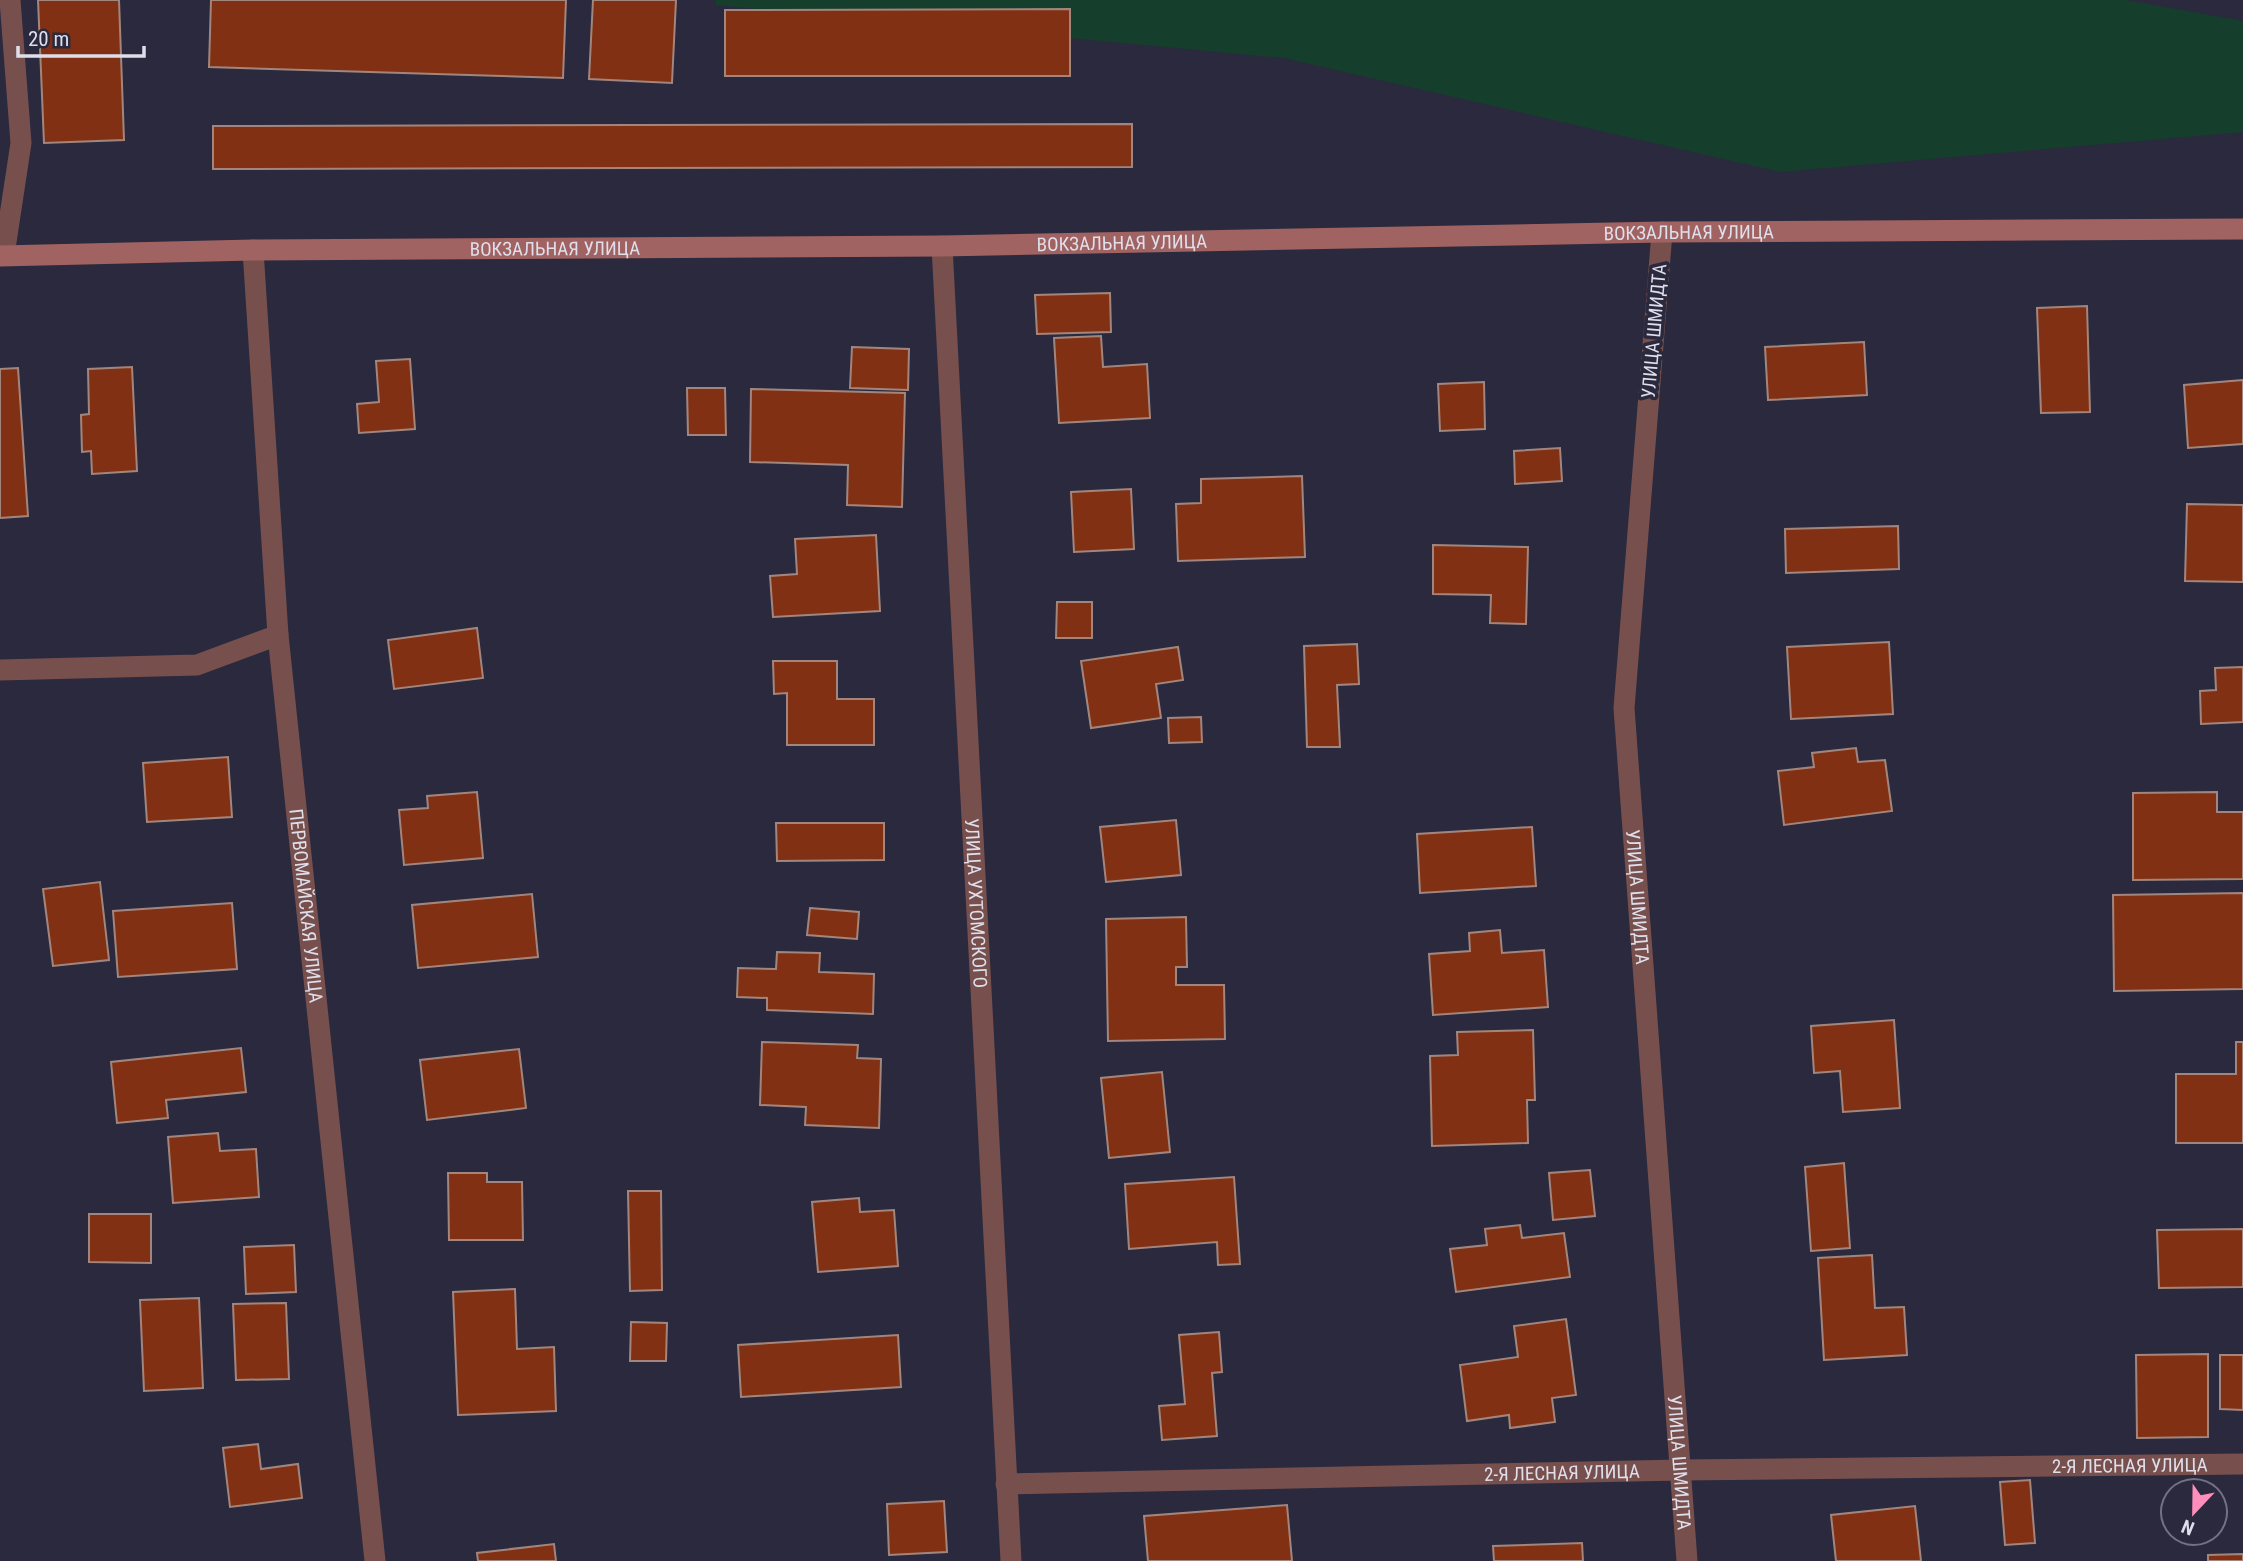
<svg xmlns="http://www.w3.org/2000/svg" width="2243" height="1561" font-family="'Roboto Condensed',sans-serif">
<style>
.green{fill:#153f2c}
.building{fill:#823013;stroke:#a2867d;stroke-width:2}
.lines{fill:none;stroke-linecap:round;stroke-linejoin:round}
.lane{stroke:#77504e;stroke-width:21}
.street{stroke:#77504e;stroke-width:21}
.secondary{stroke:#a16361;stroke-width:21}
.labels{text-anchor:middle;dominant-baseline:central;stroke-width:7;stroke-linejoin:round;paint-order:stroke}
.street-label{font-size:19px;fill:#dfdfec;stroke:#2a293d}
</style>
<rect width="100%" height="100%" fill="#2a293d"/>
<path class="green" d="M716 0H2126L2243 21V132L1780 172 1284 58 716 5Z"/>
<g class="building">
<path d="M38 0H119L124 140 44 143Z"/>
<path d="M211 0H566L563 78 209 67Z"/>
<path d="M593 0H676L672 83 589 79Z"/>
<path d="M1070 9V76H725V10Z"/>
<path d="M1132 124V167L213 169V126Z"/>
<path d="M1110 293 1111 332 1037 334 1035 295Z"/>
<path d="M2087 306 2090 412 2041 413 2037 308Z"/>
<path d="M1101 336 1103 367 1147 364 1150 418 1059 423 1054 338Z"/>
<path d="M1864 342 1867 395 1768 400 1765 347Z"/>
<path d="M852 347 909 349 908 390 850 388Z"/>
<path d="M410 359 415 429 359 433 357 404 379 402 376 361Z"/>
<path d="M132 367 137 471 92 474 91 451 82 452 81 415 89 414 88 369Z"/>
<path d="M18 368 28 516 0 518V369Z"/>
<path d="M2243 380V444L2188 448 2184 385Z"/>
<path d="M1484 382 1485 429 1440 431 1438 384Z"/>
<path d="M687 388H725L726 435H688Z"/>
<path d="M751 389 905 393 902 507 847 505 848 465 750 462Z"/>
<path d="M1560 448 1562 481 1515 484 1514 451Z"/>
<path d="M1302 476 1305 557 1178 561 1176 504 1201 503V479Z"/>
<path d="M1131 489 1134 549 1074 552 1071 492Z"/>
<path d="M2187 504 2243 505V582L2185 581Z"/>
<path d="M1898 526 1899 569 1786 573 1785 529Z"/>
<path d="M876 535 880 611 773 617 770 576 797 574 795 539Z"/>
<path d="M1433 545 1528 547 1526 624 1490 623 1491 595 1433 594Z"/>
<path d="M1057 602H1092V638H1056Z"/>
<path d="M477 628 483 678 394 689 388 640Z"/>
<path d="M1889 642 1893 714 1791 719 1787 647Z"/>
<path d="M1357 644 1359 684 1337 685 1340 747H1307L1304 646Z"/>
<path d="M1178 647 1183 680 1156 684 1161 718 1091 728 1081 661Z"/>
<path d="M773 661H837V699H874V745H787V693L774 694Z"/>
<path d="M2243 667V722L2201 724 2200 691 2216 690 2215 668Z"/>
<path d="M1201 717 1202 742 1169 743 1168 718Z"/>
<path d="M1856 748 1858 762 1885 760 1892 811 1784 825 1778 771 1814 767 1812 753Z"/>
<path d="M228 757 232 817 147 822 143 763Z"/>
<path d="M477 792 483 858 404 865 399 810 428 808 427 796Z"/>
<path d="M2217 792V812H2243V879L2133 880V793Z"/>
<path d="M1176 820 1181 875 1106 882 1100 827Z"/>
<path d="M776 823H884V860L777 861Z"/>
<path d="M1532 827 1536 886 1420 893 1417 834Z"/>
<path d="M100 882 109 960 53 966 43 889Z"/>
<path d="M2243 893V989L2114 991 2113 895Z"/>
<path d="M532 894 538 957 418 968 412 905Z"/>
<path d="M232 903 237 969 118 977 113 911Z"/>
<path d="M810 908 859 912 857 939 807 935Z"/>
<path d="M1186 917 1187 967H1176V985H1224L1225 1039 1108 1041 1106 919Z"/>
<path d="M1500 930 1502 953 1544 950 1548 1007 1433 1015 1429 954 1470 951 1469 933Z"/>
<path d="M777 952 820 953 819 972 874 974 873 1014 767 1010V998L737 997 738 968 776 969Z"/>
<path d="M1894 1020 1900 1108 1843 1112 1840 1071 1814 1073 1811 1026Z"/>
<path d="M1533 1030 1535 1100H1527L1528 1143 1432 1146 1430 1056 1458 1055 1457 1032Z"/>
<path d="M762 1042 858 1045 857 1058 881 1059 879 1128 805 1125 806 1107 760 1105Z"/>
<path d="M2236 1042H2243V1143H2176V1074H2236Z"/>
<path d="M241 1048 246 1092 166 1100 168 1118 117 1123 111 1062Z"/>
<path d="M519 1049 526 1108 427 1120 420 1060Z"/>
<path d="M1162 1072 1170 1152 1109 1158 1101 1078Z"/>
<path d="M218 1133 220 1151 256 1149 259 1197 173 1203 168 1137Z"/>
<path d="M1844 1163 1850 1248 1811 1251 1805 1167Z"/>
<path d="M1590 1170 1595 1216 1553 1220 1549 1173Z"/>
<path d="M448 1173H487V1182H522L523 1240H449Z"/>
<path d="M1234 1177 1240 1264 1218 1265 1217 1242 1129 1249 1125 1184Z"/>
<path d="M628 1191H661L662 1290 630 1291Z"/>
<path d="M859 1198 860 1212 894 1210 898 1266 818 1272 812 1202Z"/>
<path d="M89 1214H151V1263L89 1262Z"/>
<path d="M1520 1225 1522 1238 1564 1233 1570 1277 1456 1292 1450 1249 1487 1245 1485 1229Z"/>
<path d="M2243 1229V1287L2159 1288 2157 1230Z"/>
<path d="M294 1245 296 1292 246 1294 244 1247Z"/>
<path d="M1872 1255 1875 1308 1904 1307 1907 1355 1824 1360 1818 1258Z"/>
<path d="M515 1289 517 1349 554 1347 556 1411 458 1415 453 1292Z"/>
<path d="M199 1298 203 1388 144 1391 140 1300Z"/>
<path d="M286 1303 289 1379 236 1380 233 1304Z"/>
<path d="M1566 1319 1576 1395 1552 1398 1555 1422 1510 1428 1509 1415 1467 1421 1460 1365 1518 1357 1514 1326Z"/>
<path d="M631 1322 667 1323 666 1361H630Z"/>
<path d="M1219 1332 1222 1372 1212 1373 1217 1436 1162 1440 1159 1406 1185 1404 1179 1335Z"/>
<path d="M898 1335 901 1387 741 1397 738 1345Z"/>
<path d="M2208 1354V1437L2137 1438 2136 1355Z"/>
<path d="M2220 1355H2243V1410L2220 1409Z"/>
<path d="M258 1444 261 1469 298 1464 302 1498 230 1507 223 1448Z"/>
<path d="M2030 1480 2035 1543 2005 1545 2000 1482Z"/>
<path d="M944 1501 947 1552 889 1555 887 1504Z"/>
<path d="M1287 1505 1292 1561H1148L1144 1516Z"/>
<path d="M1915 1506 1921 1561H1836L1831 1515Z"/>
<path d="M1582 1543 1583 1561H1494L1493 1546Z"/>
<path d="M554 1544 556 1561H478L477 1553Z"/>
<path d="M2243 1554V1561H2208V1555Z"/>
</g>
<g class="lines">
<path class="lane" d="M4 255 21 143 10 0"/>
<g class="street">
<path id="s1" d="M1662 232 1624 708 1687 1561"/>
<path id="s2" d="M942 246 1011 1561"/>
<path id="s3" d="M253 250 278 635 375 1561"/>
<path d="M0 670 197 665 278 635"/>
<path id="s4" d="M1006 1484 1681 1470 2243 1464"/>
</g>
<path class="secondary" id="s5" d="M0 256 253 250 942 246 1662 232 2243 229"/>
</g>
<g class="labels">
<g class="street-label">
<text stroke="none"><textPath href="#s5" startOffset="1689">ВОКЗАЛЬНАЯ УЛИЦА</textPath></text>
<text stroke="none"><textPath href="#s5" startOffset="1122">ВОКЗАЛЬНАЯ УЛИЦА</textPath></text>
<text stroke="none"><textPath href="#s5" startOffset="555">ВОКЗАЛЬНАЯ УЛИЦА</textPath></text>
<text transform="translate(1654 331) rotate(-85)">УЛИЦА ШМИДТА</text>
<text stroke="none"><textPath href="#s1" startOffset="667">УЛИЦА ШМИДТА</textPath></text>
<text stroke="none"><textPath href="#s2" startOffset="658">УЛИЦА УХТОМСКОГО</textPath></text>
<text stroke="none"><textPath href="#s3" startOffset="658">ПЕРВОМАЙСКАЯ УЛИЦА</textPath></text>
<text stroke="none"><textPath href="#s1" startOffset="1234">УЛИЦА ШМИДТА</textPath></text>
<text stroke="none"><textPath href="#s4" startOffset="1124">2-Я ЛЕСНАЯ УЛИЦА</textPath></text>
<text stroke="none"><textPath href="#s4" startOffset="556">2-Я ЛЕСНАЯ УЛИЦА</textPath></text>
</g>
</g>
<g transform="translate(2194 1512) rotate(202)"><circle r="33" fill="#2a293d" stroke="#727283" stroke-width="2"/>
<path d="M0-5L12 26L0 18L-12 26Z" fill="#ff8ebb"/>
<text y="-10" font-size="19" font-weight="bold" text-anchor="middle" fill="#dfdfec">N</text>
</g>
<path d="M18 46v10h126v-10" fill="none" stroke="#dfdfec" stroke-width="3.5"/>
<text x="28" y="46" font-size="21" fill="#dfdfec" stroke="#2a293d" stroke-width="5" paint-order="stroke">20 m</text>
</svg>
